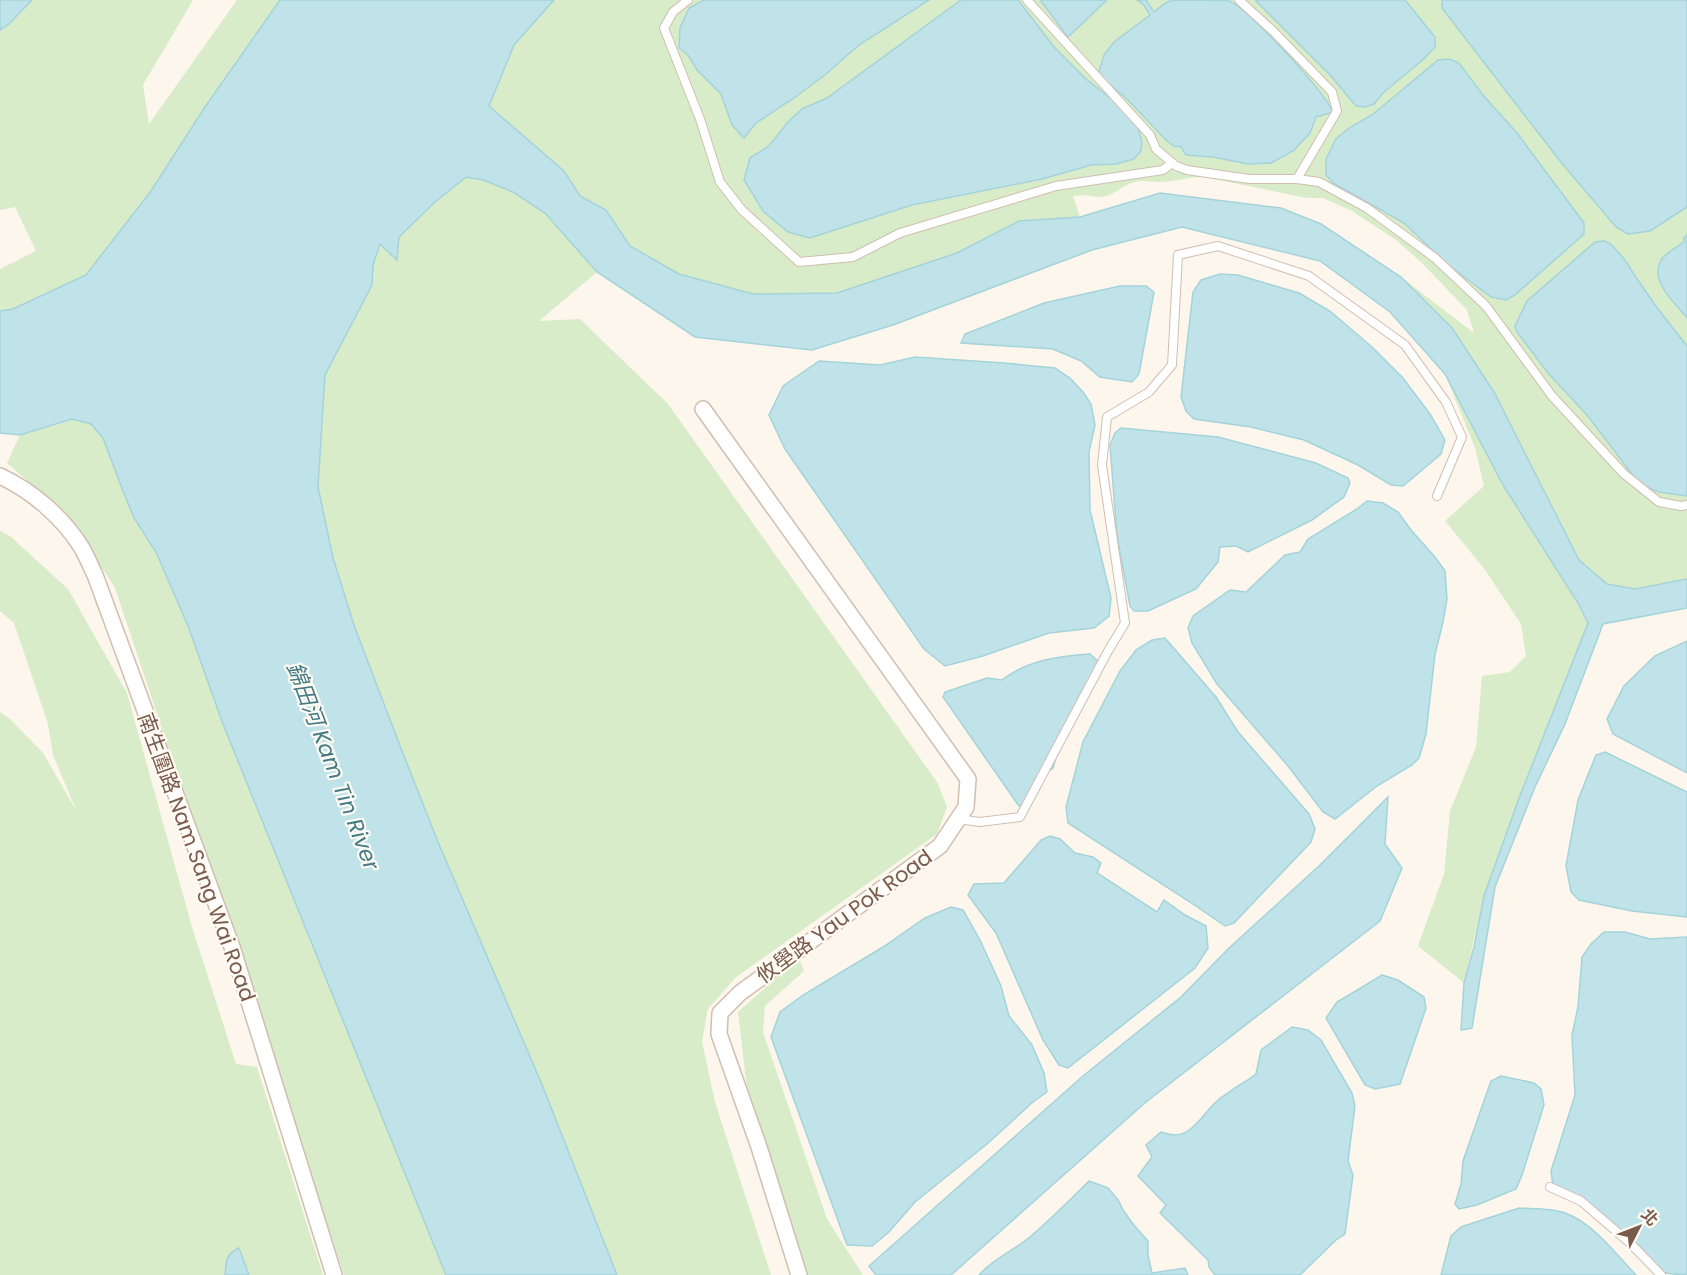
<svg xmlns="http://www.w3.org/2000/svg" width="1687" height="1275" font-family="Poppins,'Noto Sans TC',sans-serif">
<style>
.green{fill:#d8ecc9}
.water{fill:#bfe3e8;stroke:#a5d3da;stroke-width:1.5}
.lines{fill:none;stroke-linecap:round;stroke-linejoin:round}
.service-casing{stroke:#d1beb0;stroke-width:10}
.minor-casing{stroke:#d1beb0;stroke-width:18}
.service{stroke:#fff;stroke-width:8}
.minor{stroke:#fff;stroke-width:15}
.labels{text-anchor:middle;dominant-baseline:central;stroke-width:4.5;stroke-linejoin:round;paint-order:stroke}
.street-label{font-size:21px;fill:#7a5c4d;stroke:#fffaf3}
.water-label{font-size:22px;font-style:italic;fill:#437c86;stroke:#fffaf3}
</style>
<rect width="100%" height="100%" fill="#fdf6ec"/>
<g class="green">
<path d="M32 0H193L143 85 149 124 237 0H280L205 107 151 191 86 275 13 309 0 311V269L36 251 15 207 0 210V30L9 24Z"/>
<path d="M554 0H1687V579L1635 589 1607 584 1579 560 1494 392 1452 328 1401 277 1474 333 1467 310 1422 263 1396 240 1352 211 1323 198H1307L1204 177C1188 177 1173 182 1158 182 1150 182 1142 180 1134 182 1122 185 1114 196 1101 197 1091 197 1083 194 1073 196L1080 217 1019 221 957 253 837 293 753 294 679 274 630 246 606 210 580 196 564 171 489 106 514 45Z"/>
<path d="M466 177 483 180 513 192 545 213 597 272 539 321 580 319 668 404 937 782 947 807 937 834 735 978 708 1009 702 1042 715 1102 771 1275H617L543 1087 438 842 402 751 355 628 333 558 318 487 325 375 372 285 373 265 380 244 396 259 399 237 435 202Z"/>
<path d="M1445 374 1502 484 1578 603 1588 623 1484 896 1464 983 1418 946 1444 874 1450 811 1476 747 1482 676 1510 672 1526 656 1521 624 1483 567 1445 521 1484 486 1475 448Z"/>
<path d="M72 419 91 424 103 438 123 491 134 518 156 552 188 626 223 724 446 1275H344L115 588 70 518 7 463 20 435Z"/>
<path d="M0 531 10 536 68 589 127 693 192 927 236 1064 257 1067 323 1275H0V712L10 719 43 753 77 812 53 755 48 724 14 623 0 611Z"/>
<path d="M799 958 804 971 765 1006 763 1032 827 1219 863 1275H808L747 1089 738 1012Z"/>
</g>
<g class="water">
<path d="M0 0H32L9 24 0 30Z"/>
<path d="M280 0H554L514 45 489 106 564 171 580 196 606 210 630 246 679 274 753 294 837 293 957 253 1019 221 1080 217 1160 193 1281 208 1321 224 1401 277 1452 328 1494 392 1579 560 1607 584 1635 589 1687 579V608L1603 624 1565 724 1535 787 1495 887 1472 1028 1461 1030 1464 983 1474 947 1484 896 1518 801 1588 623 1578 603 1503 485 1445 374 1390 312 1320 261 1182 227 1092 250 893 325 812 350 695 337 597 272 545 213 513 192 483 180 466 177 435 202 399 237 397 260 380 244 373 265 372 285 325 375 318 487 333 558 355 628 402 751 438 842 543 1087 617 1275H446L223 724 188 626 156 552 134 518 123 491 103 438 91 424 72 419 20 435 0 433V311L13 309 86 275 151 191 205 107Z"/>
<path d="M704 0H929L859 45 826 74 794 98 756 123 744 138 732 125 721 94 697 70 688 55 679 48 680 28 689 8Z"/>
<path d="M961 0H1018L1054 47 1086 79 1122 107 1138 128 1142 142 1141 151 1134 159 1116 164 1091 165 1042 179 912 205 810 238 788 232 763 211 744 180 750 158 769 146 787 123 802 109 827 98Z"/>
<path d="M1040 0H1107L1068 37Z"/>
<path d="M1137 0H1146L1154 12C1159 8 1166 1 1173 0 1180 0 1223 0 1229 1 1248 8 1326 93 1333 112L1316 117 1310 133 1293 151 1271 163 1248 164 1213 157 1186 155 1181 147 1174 146 1166 140 1127 99 1102 78 1099 72 1104 55 1114 42 1150 15 1144 5Z"/>
<path d="M1255 0H1405L1435 37V47L1425 58 1383 93 1374 104 1365 107 1356 106 1330 75Z"/>
<path d="M1442 0H1687V207L1650 231 1628 234 1616 227 1560 161 1442 8Z"/>
<path d="M1449 59 1459 63 1482 94 1517 133 1584 223V234L1515 295 1506 300 1491 297 1447 264 1404 223 1333 183 1326 175V159L1336 139 1349 128 1372 115 1438 60Z"/>
<path d="M1687 235V318C1675 303 1649 281 1661 260 1666 253 1677 247 1684 242V238Z"/>
<path d="M1604 241 1611 244 1625 260 1637 279 1658 309 1687 346V496L1659 492 1646 487 1635 478 1587 415 1548 373 1517 332 1515 326 1527 301 1595 242Z"/>
<path d="M1220 274 1238 275 1299 293 1330 311 1372 347 1403 378 1430 414 1445 440 1441 454 1403 486 1391 485 1358 465 1304 440 1251 427 1194 419 1186 411 1181 397 1193 292 1201 280Z"/>
<path d="M1120 286H1146L1154 292 1139 374 1132 382 1100 377 1081 361 1053 349 961 343 965 334 1044 303Z"/>
<path d="M915 357 1004 363 1055 368 1070 378 1083 392 1091 404 1095 425 1089 452 1090 510 1111 598 1109 616 1094 628 1049 633 983 656 945 666 924 649 785 449 769 415 783 386 819 361 880 365Z"/>
<path d="M1121 428 1218 437 1316 463 1348 478 1350 483 1344 497 1312 520 1248 552 1236 546 1220 547 1218 562 1196 589 1148 611H1134L1130 606 1117 536 1110 445 1115 433Z"/>
<path d="M1367 501 1383 503 1398 512 1411 530 1435 557 1445 571 1447 599 1443 622 1435 654 1426 734 1419 758 1412 765 1377 786 1335 819 1323 812 1288 766 1217 684 1192 643 1188 628 1193 616 1230 590 1246 592 1285 555 1300 552 1308 539 1357 509Z"/>
<path d="M1165 638 1216 697 1238 732 1309 814 1315 829 1311 842 1234 923 1225 926 1190 902 1068 823 1066 807 1083 742 1120 671 1136 650 1152 640Z"/>
<path d="M1687 641V773L1613 734 1607 719 1624 686 1655 656Z"/>
<path d="M1090 654 1099 662 1058 751 1053 768 1047 772 1024 808 1019 806 943 697 945 692 987 678 1002 680C1028 660 1059 656 1090 654Z"/>
<path d="M1605 752 1687 792V917L1632 911 1579 900 1571 892 1566 866 1578 800 1596 755Z"/>
<path d="M1388 797 1385 844 1402 868 1380 921 1146 1102 951 1275H876L869 1266 1083 1076 1181 997 1228 949 1320 865Z"/>
<path d="M1050 836 1060 839 1075 853 1093 857 1101 863 1097 873 1157 912 1164 900 1185 915 1206 926 1208 948 1195 968 1068 1068 1059 1065 1043 1040 996 933 968 895 974 884 1004 883 1041 840Z"/>
<path d="M951 907 963 910 980 940 1001 986 1009 1016 1032 1045 1044 1073 1047 1092 1033 1102 987 1144 915 1202 889 1232 872 1246 847 1245 771 1037 780 1012 803 995 883 947 925 918Z"/>
<path d="M1604 932H1625L1650 939 1687 937V1274C1677 1275 1668 1274 1658 1271L1592 1207 1553 1185 1551 1171 1575 1095 1572 1035 1578 1007 1582 957 1591 944Z"/>
<path d="M1382 975 1398 980 1424 997 1426 1008 1400 1084 1375 1089 1365 1085 1326 1018 1337 1002Z"/>
<path d="M1292 1027 1308 1030 1321 1040 1352 1093 1355 1106 1348 1161 1353 1175 1345 1234 1336 1240 1300 1275H1215L1209 1267 1208 1260 1160 1213 1166 1205 1138 1176 1152 1157 1146 1145 1161 1132C1190 1144 1199 1117 1217 1101 1229 1091 1244 1083 1256 1074L1261 1050Z"/>
<path d="M1501 1076 1534 1083 1541 1089 1544 1105 1522 1175 1516 1189 1477 1205 1459 1209 1455 1204 1461 1184 1463 1161 1491 1081Z"/>
<path d="M1089 1181 1108 1188 1118 1200 1123 1210 1133 1224 1148 1241V1255L1152 1273 1185 1268 1188 1275H979C994 1258 1015 1250 1031 1236 1051 1219 1070 1200 1089 1181Z"/>
<path d="M1519 1208C1535 1209 1555 1208 1570 1215 1596 1227 1616 1254 1636 1275H1441L1451 1236 1461 1227Z"/>
<path d="M239 1248 249 1275H225C226 1261 226 1254 239 1248Z"/>
</g>
<g class="lines">
<defs>
<g id="service">
<path d="M688 0 673 12 664 28 700 119 720 182 742 210 799 262 853 257 900 233 1056 186 1163 170 1172 163"/>
<path d="M1027 0 1150 135 1156 149 1176 166 1187 170 1249 179H1297L1319 182 1367 208 1435 258 1486 306 1552 396 1624 474 1659 502 1681 506 1687 505"/>
<path d="M1239 0 1273 31 1332 92 1337 111 1297 179"/>
<path d="M958 819 980 822 1020 817 1108 651 1125 623 1102 465 1107 417 1149 392 1172 365 1178 255 1218 246 1309 276 1405 345 1446 402 1462 437 1437 496"/>
<path d="M1550 1187 1581 1201 1631 1244 1661 1275"/>
</g>
<g id="minor">
<path d="M703 409 968 779 966 807 940 846 740 993 720 1013 719 1034 759 1147 799 1275"/>
<path d="M0 476C32 491 61 516 80 545 86 554 90 565 95 575L232 947 334 1275"/>
</g>
</defs>
<use href="#service" class="service-casing"/>
<use href="#minor" class="minor-casing"/>
<use href="#service" class="service"/>
<use href="#minor" class="minor"/>
</g>
<g class="labels">
<g class="street-label">
<text transform="translate(197 857) rotate(70)">南生圍路 Nam Sang Wai Road</text>
<text transform="translate(844 916) rotate(-36)">攸壆路 Yau Pok Road</text>
</g>
<g class="water-label">
<text transform="translate(333 766) rotate(69)">錦田河 Kam Tin River</text>
</g>
</g>
<g transform="translate(1639 1227) rotate(48)" stroke="#fffaf3" stroke-width="4.5" paint-order="stroke">
<path d="M0-4.5L10 22L0 15L-10 22Z" fill="#7a5c4d"/>
<text y="-9" font-size="16" font-weight="bold" text-anchor="middle" fill="#7a5c4d">北</text>
</g>
</svg>
